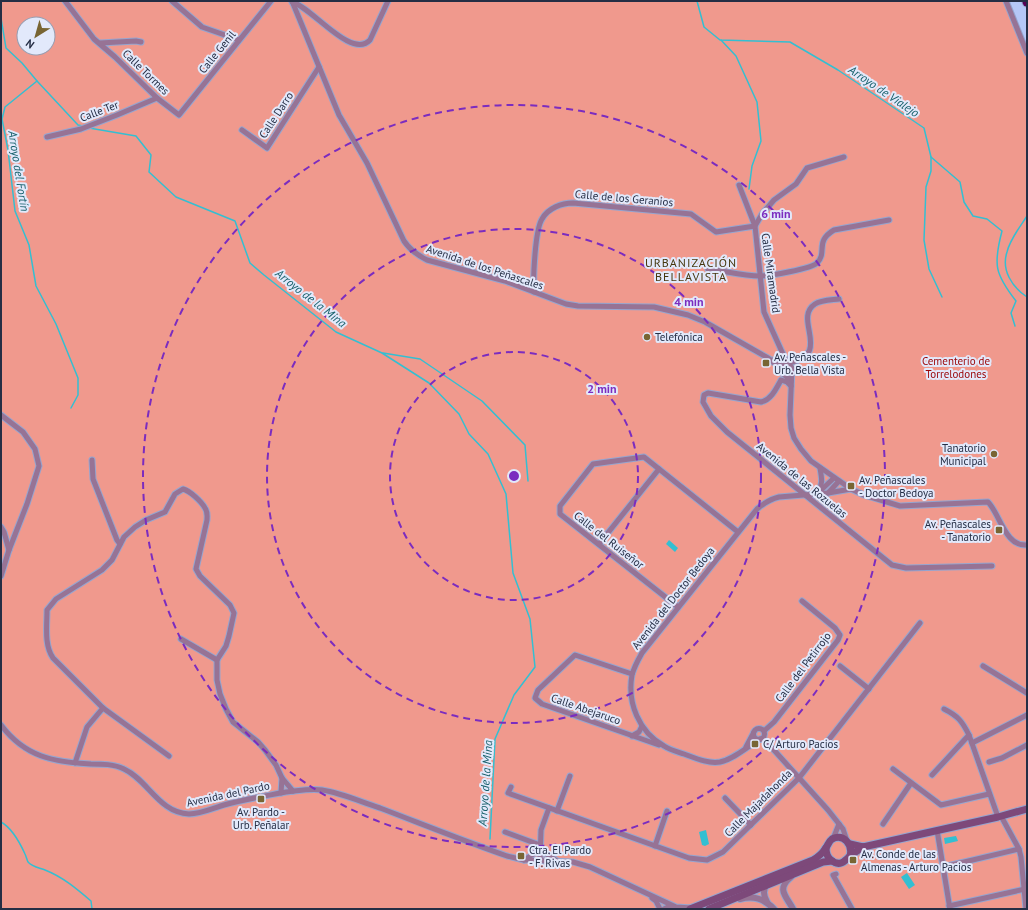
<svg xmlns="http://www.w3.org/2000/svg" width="1028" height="910" font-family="'PT Sans',sans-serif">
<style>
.green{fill:#f0998d;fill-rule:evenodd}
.water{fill:#33bfd2}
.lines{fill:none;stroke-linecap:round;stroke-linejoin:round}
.stream{stroke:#33bfd2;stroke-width:1.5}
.minor-casing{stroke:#95a5d0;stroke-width:7}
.tertiary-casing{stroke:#95a5d0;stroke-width:8}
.secondary-casing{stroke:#95a5d0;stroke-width:9}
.motorway-casing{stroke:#95a5d0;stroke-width:11}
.minor{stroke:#977395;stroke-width:5}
.tertiary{stroke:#977395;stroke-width:6}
.secondary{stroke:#7d497a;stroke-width:7}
.motorway{stroke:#560156;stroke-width:9}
.ring{fill:none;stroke:#7b2cbf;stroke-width:2;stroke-dasharray:7 5}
.poi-dot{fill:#786533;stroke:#e2e9fb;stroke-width:1.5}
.labels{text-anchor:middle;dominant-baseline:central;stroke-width:4;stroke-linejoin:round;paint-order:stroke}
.street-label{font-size:11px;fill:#252e45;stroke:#e2e9fb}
.poi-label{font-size:11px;fill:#252e45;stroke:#e2e9fb;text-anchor:start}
.park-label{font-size:11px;fill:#9b0507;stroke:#e2e9fb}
.water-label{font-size:12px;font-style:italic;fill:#155f6a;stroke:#e2e9fb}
.neighbourhood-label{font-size:12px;letter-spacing:1px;fill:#46370e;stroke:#e2e9fb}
.centre{fill:#7b2cbf;stroke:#e2e9fb;stroke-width:2}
.ring-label{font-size:12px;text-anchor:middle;font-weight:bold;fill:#7b2cbf;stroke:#e2e9fb;stroke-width:4;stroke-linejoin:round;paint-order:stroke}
</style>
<rect width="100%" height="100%" fill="#b5c7f7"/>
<path class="green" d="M1 1H1006L1027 57V909H1ZM24 24H48V48H24Z"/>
<g class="water">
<path d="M669 540 678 548 675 552 666 544Z"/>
<path d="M706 830 709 844 705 846 702 845 699 832Z"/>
<path d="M956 836 958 841 945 844 944 838Z"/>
<path d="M907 873 915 885 909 889 901 877Z"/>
</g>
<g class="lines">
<g class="stream">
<path d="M697 1 704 27 720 40 790 42 838 70 924 128 931 157 960 182 964 202 973 216 987 219 1002 231C993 265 995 274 1016 301L1011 313 1015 326"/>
<path d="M1 18 6 48 22 63 37 81 78 125 83 126"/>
<path d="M721 40 736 56 757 102 761 141 752 166 749 189"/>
<path d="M37 81 5 107 2 119 8 150 15 211 29 245 36 286 56 324 78 378V395L71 408"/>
<path d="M89 128 136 136 151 155 149 172 176 197 235 221 250 263 264 275 336 332 382 353 429 383 459 414 469 434 488 454 506 494 513 573 530 619 535 667 514 695 495 739 490 839"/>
<path d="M931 157V171L926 187 924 240 929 269 942 297"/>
<path d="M1027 216C1020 227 1010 239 1007 252 1001 270 1012 287 1027 297"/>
<path d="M383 353 420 359 482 401 525 445 528 481"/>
<path d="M1 822C12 828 20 843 25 854 26 856 27 860 28 862 32 867 40 868 45 870 63 877 77 889 91 901L92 909"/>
</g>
<defs>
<g id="minor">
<path d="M65 1 94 39 115 57 157 98 179 115 271 1"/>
<path d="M172 1 202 27 239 40"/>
<path d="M292 1 339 115 367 163 404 241C410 250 417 255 427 260L505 281 566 304 578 306 654 307 688 315 705 322 768 358 781 368"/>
<path d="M1006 1 1027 53"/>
<path d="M292 2C312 7 351 60 370 40L388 1"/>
<path d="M100 43 136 41 141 42"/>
<path d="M242 130 267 148 319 67"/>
<path d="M47 137 81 129 117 115 157 98"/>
<path d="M739 185 755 226 764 312 787 363"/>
<path d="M708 269C725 271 743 276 760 276 769 276 811 269 817 263 828 252 814 242 834 230L889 220"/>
<path d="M534 292C533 278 535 230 542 219 548 208 562 203 573 203L691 214 716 232 755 226 762 214 774 200 796 184 807 168 844 157"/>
<path d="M773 360 784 364H789L792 368 790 415 791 428 794 438 801 449 811 461 851 489 864 495 900 506 988 502C1000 514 1005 547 1027 545"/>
<path d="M788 363C834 355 792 319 815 304 821 300 832 300 839 299"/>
<path d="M781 368V372L791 381"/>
<path d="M791 386 787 382 781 380C776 389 771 400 761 402L708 393 704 395 703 402 711 416 727 432 892 565 906 568 992 566"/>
<path d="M1 415 23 432 35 449 39 466 27 504 9 550 1 576"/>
<path d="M92 460 93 479 117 540 120 544"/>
<path d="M820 491 834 478"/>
<path d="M818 493C823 484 822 479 820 468"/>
<path d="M828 493 839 481"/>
<path d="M1 527 4 532 9 550"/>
<path d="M599 544 659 469"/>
<path d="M678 607 560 514V506L593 464 644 457 738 532"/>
<path d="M181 639 217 660"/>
<path d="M840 666 869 689"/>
<path d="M983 666 1027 693"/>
<path d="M632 674 575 655 538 690 535 698 542 704 659 745"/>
<path d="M944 709C958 716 962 721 969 735L998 817"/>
<path d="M1 725C25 757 53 762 91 764 102 764 114 764 124 769 148 780 159 813 189 814 200 814 214 808 224 805 245 799 265 796 286 792 298 791 310 788 322 790 342 793 361 802 380 808 422 824 464 841 507 856L524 860 573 862 590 867 676 907 692 908"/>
<circle cx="759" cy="734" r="5.5"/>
<path d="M764 731 774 722 838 640 840 635 835 628 802 601"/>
<path d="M632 736 639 732 642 726"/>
<path d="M763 738 828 810 843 829 847 841"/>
<path d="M760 739C747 747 734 759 720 762 708 764 695 758 684 754 678 752 670 750 664 746 639 732 627 703 632 675 634 667 638 660 642 653L757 509C764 503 770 499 779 497L828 493 851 489"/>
<path d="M972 743 1027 715"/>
<path d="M746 747 754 732"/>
<path d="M169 756 103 708 53 658C44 645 47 626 47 610L56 599 102 570 112 560 124 537 135 527 146 520 165 512 175 494 183 489C190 491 201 501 205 508 208 512 207 516 207 520L196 569 200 576 230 605 234 613 229 636 226 646 217 660V680L220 694 226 709 233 722 258 742 265 750 276 765 282 778 293 791"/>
<path d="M989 762 1002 758 1027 745"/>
<path d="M75 763 87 727 103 708"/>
<path d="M893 769 941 805 989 794"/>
<path d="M932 775 969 735"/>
<path d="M511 787 508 793 689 858 707 860 723 852 799 778 920 623"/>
<path d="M281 793 282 778"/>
<path d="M725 798 751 825"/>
<path d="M557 811 570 776"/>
<path d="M1001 816 1019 849 1021 857 1026 909"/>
<path d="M883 824 911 783"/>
<path d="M937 830 950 909"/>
<path d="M505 832 540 845"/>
<path d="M833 839 839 824"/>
<path d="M655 846 667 811"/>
<path d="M539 849 557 861"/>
<path d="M524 860 532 855 539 849"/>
<path d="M540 861 541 830 549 808"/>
<path d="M943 867 1019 849"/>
<path d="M836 874 833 875 852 909"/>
<path d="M652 898 656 901 660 909"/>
<path d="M949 906 1025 889"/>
<path d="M664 909 668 907H673"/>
</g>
<g id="tertiary">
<path d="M791 877C776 889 786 896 793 909"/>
<path d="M740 899C754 895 764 899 774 909"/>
<path d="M767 902C763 895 763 890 767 883"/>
</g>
<g id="secondary">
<path d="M850 844 863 847 998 817 1027 809"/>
<path d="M826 848C826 853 827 857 831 860 840 868 846 860 852 854 856 852 859 850 863 847"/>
<path d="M690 909 813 860C818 857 822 854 825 849 828 846 828 842 832 839 844 833 853 845 850 856"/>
<path d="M709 909 823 862 832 861"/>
</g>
<path id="motorway" d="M1027 1V2"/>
</defs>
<use href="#minor" class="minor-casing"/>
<use href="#tertiary" class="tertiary-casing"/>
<use href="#secondary" class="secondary-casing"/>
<use href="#motorway" class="motorway-casing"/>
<use href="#minor" class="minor"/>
<use href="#tertiary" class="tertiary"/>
<use href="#secondary" class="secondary"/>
<use href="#motorway" class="motorway"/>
</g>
<g class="ring">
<circle cx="514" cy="476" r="124"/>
<circle cx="514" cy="476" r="247"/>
<circle cx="514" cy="476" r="371"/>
</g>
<g class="poi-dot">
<circle cx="647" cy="337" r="4"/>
<rect x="762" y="359" width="8" height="8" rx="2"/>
<circle cx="994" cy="454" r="4"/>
<rect x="847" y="482" width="8" height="8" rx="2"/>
<rect x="995" y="526" width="8" height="8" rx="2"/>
<rect x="751" y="740" width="8" height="8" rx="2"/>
<rect x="257" y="795" width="8" height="8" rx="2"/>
<rect x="517" y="852" width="8" height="8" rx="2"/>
<rect x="849" y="856" width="8" height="8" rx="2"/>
</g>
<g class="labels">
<g class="street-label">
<text transform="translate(217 52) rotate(-51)">Calle Genil</text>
<text transform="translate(146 72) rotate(44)">Calle Tormes</text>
<text transform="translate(99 111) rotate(-21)">Calle Ter</text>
<text transform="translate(276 115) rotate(-57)">Calle Darro</text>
<text transform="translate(624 198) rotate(5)">Calle de los Geranios</text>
<text transform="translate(485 267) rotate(18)">Avenida de los Peñascales</text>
<text transform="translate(771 273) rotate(82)">Calle Miramadrid</text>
<text transform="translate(802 480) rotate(39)">Avenida de las Rozuelas</text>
<text transform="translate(609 540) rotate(38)">Calle del Ruiseñor</text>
<text transform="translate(673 598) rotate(-52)">Avenida del Doctor Bedoya</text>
<text transform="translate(803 667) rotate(-53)">Calle del Petirrojo</text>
<text transform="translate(586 709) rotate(19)">Calle Abejaruco</text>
<text transform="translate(228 794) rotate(-12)">Avenida del Pardo</text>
<text transform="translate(758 803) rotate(-45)">Calle Majadahonda</text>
</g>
<g class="poi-label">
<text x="655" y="337">Telefónica</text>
<text x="774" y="357">Av. Peñascales -<tspan x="774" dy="13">Urb. Bella Vista</tspan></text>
<text x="986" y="448" text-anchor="end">Tanatorio<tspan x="986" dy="13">Municipal</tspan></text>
<text x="859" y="480">Av. Peñascales<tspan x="859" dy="13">- Doctor Bedoya</tspan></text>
<text x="991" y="524" text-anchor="end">Av. Peñascales<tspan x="991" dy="13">- Tanatorio</tspan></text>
<text x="763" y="744">C/ Arturo Pacios</text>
<text x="261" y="812" text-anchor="middle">Av. Pardo -<tspan x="261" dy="13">Urb. Peñalar</tspan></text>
<text x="529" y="850">Ctra. El Pardo<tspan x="529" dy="13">- F. Rivas</tspan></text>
<text x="861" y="854">Av. Conde de las<tspan x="861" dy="13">Almenas - Arturo Pacios</tspan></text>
</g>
<g class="park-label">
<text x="956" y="361">Cementerio de<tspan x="956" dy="13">Torrelodones</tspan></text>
</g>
<g class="water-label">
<text transform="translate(884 91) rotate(34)">Arroyo de Vialejo</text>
<text transform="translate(19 171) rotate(81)">Arroyo del Fortín</text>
<text transform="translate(311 298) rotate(38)">Arroyo de la Mina</text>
<text transform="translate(485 783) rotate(-86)">Arroyo de la Mina</text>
</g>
<g class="neighbourhood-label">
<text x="691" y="262">URBANIZACIÓN<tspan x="691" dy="14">BELLAVISTA</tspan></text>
</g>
</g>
<circle cx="514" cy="476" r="6" class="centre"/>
<g class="ring-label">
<text x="776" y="218">6 min</text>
<text x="689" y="306">4 min</text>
<text x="602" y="393">2 min</text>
</g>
<rect width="1028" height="910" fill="none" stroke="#252e45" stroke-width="4"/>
<g transform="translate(36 36) rotate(217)"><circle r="19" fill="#e2e9fb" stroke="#969eb2"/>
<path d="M0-3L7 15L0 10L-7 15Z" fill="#786533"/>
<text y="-6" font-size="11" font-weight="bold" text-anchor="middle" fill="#252e45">N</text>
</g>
</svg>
